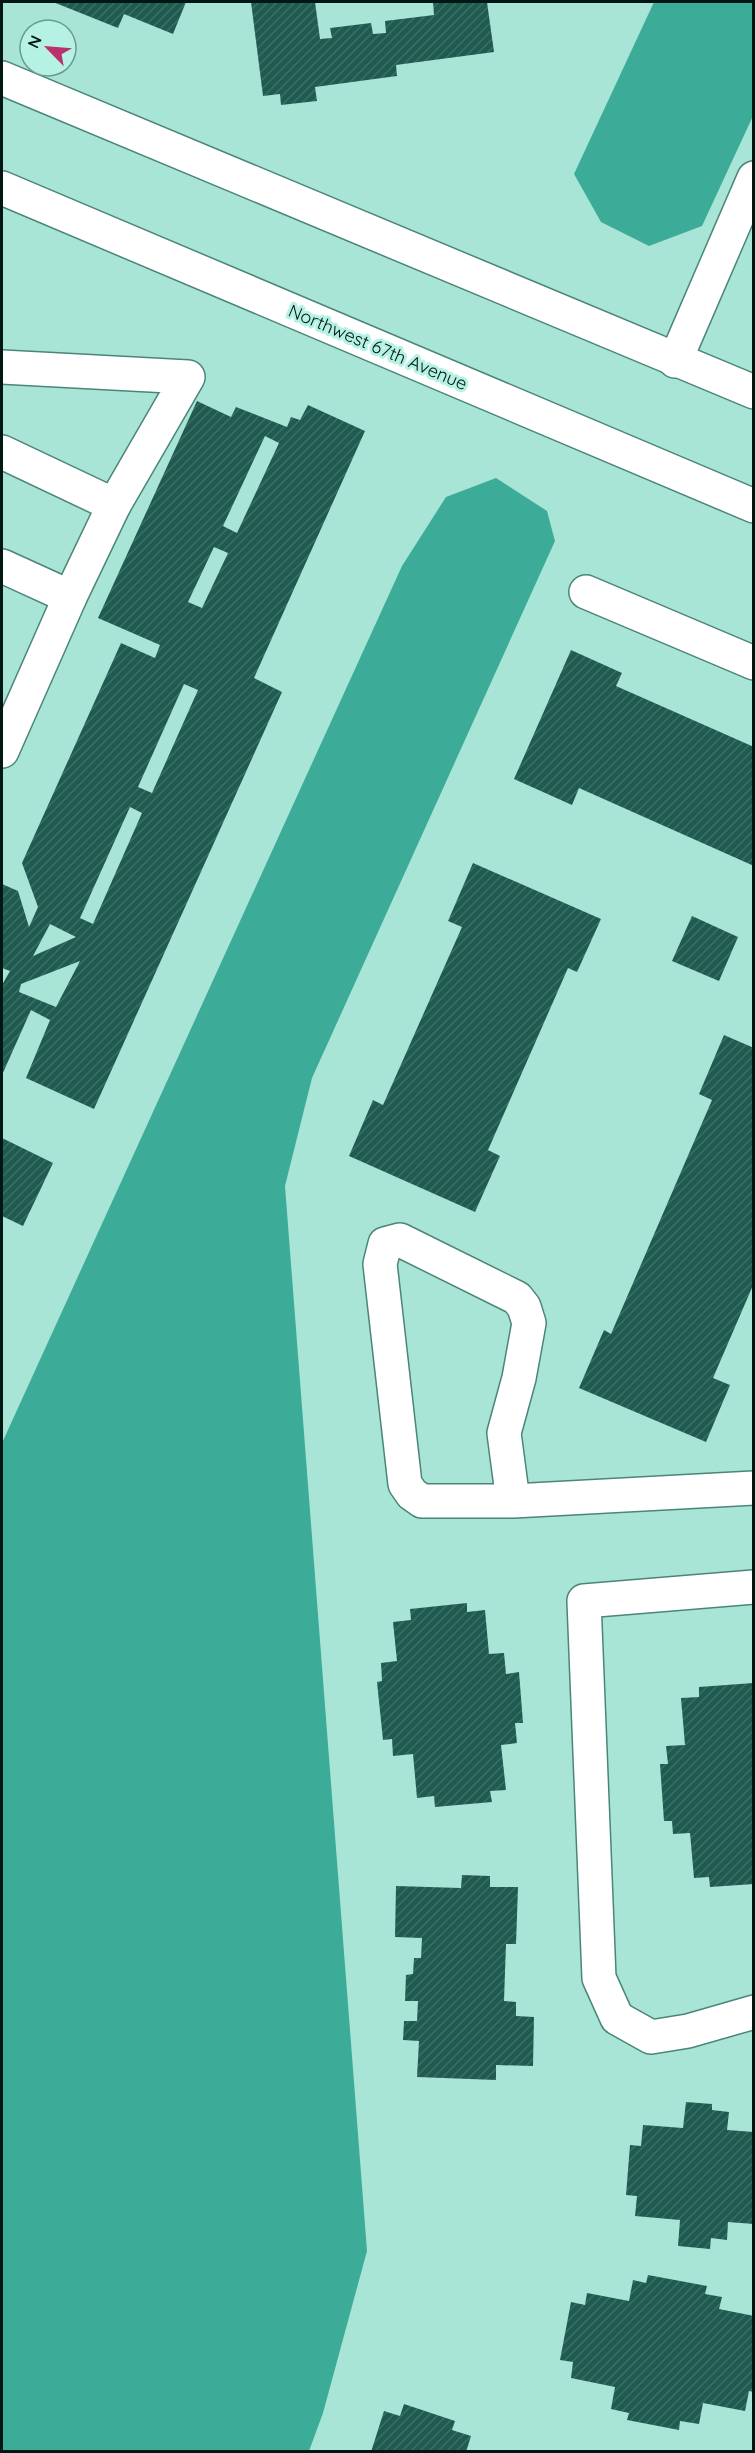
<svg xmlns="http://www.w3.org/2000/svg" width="755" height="2453" font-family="Quicksand,sans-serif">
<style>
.water{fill:#3cac98}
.building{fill:url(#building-hatch);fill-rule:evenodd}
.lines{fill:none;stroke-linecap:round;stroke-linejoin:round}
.minor-casing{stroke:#4b8579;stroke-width:36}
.major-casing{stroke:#4b8579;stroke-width:36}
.minor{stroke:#fff;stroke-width:33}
.major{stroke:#fff;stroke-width:33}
.labels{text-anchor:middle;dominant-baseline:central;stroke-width:6;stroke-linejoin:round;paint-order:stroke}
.street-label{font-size:18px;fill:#011713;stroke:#b5f2e4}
</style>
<defs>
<pattern id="building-hatch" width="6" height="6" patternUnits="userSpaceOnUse" patternTransform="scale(1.5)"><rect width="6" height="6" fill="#1f5b50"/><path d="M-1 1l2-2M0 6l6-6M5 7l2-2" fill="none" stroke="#3d6e65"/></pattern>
</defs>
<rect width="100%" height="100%" fill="#a8e5d7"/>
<g class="water">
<path d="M654 2H753V116L702 226 649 246 601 222 574 174Z"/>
<path d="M496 478 547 511 555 541 312 1078 285 1186 367 2251 323 2413 309 2451H2V1443L402 566 446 497Z"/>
</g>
<g class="building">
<path d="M53 2H186L173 34 124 14 118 28Z"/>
<path d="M251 2H315L320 39 332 38 330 28 371 23 373 34 386 33 385 21 434 15 433 2H487L494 52 396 65 397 76 315 87 317 101 281 105 280 94 263 96Z"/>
<path d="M197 401 231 417 236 407 287 427 291 417 300 420 308 405 365 431 254 678 282 692 94 1109 26 1078 50 1020 31 1010 2 1075V985L10 971 2 968V884L18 891 29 927 38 907 22 863 121 643 155 658 160 645 98 618ZM265 436 279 443 237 533 223 526ZM214 547 228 553 202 608 188 602ZM184 684 198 690 152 793 138 787ZM130 807 142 813 93 924 80 918ZM50 924 76 937 33 956ZM80 961 56 1007 19 992 21 984Z"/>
<path d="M571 650 622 673 616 686 754 747V866L579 788 572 805 514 779Z"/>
<path d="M473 863 601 919 577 972 568 968 488 1150 500 1156 475 1212 349 1156 373 1100 383 1105 462 927 448 921Z"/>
<path d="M692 916 738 937 719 981 672 961Z"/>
<path d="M724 1035 754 1048V1283L713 1378 730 1385 706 1442 579 1388 604 1330 611 1334 712 1100 699 1094Z"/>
<path d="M2 1138 53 1163 23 1226 2 1216Z"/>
<path d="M467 1603V1612L485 1610 489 1654 504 1653 506 1674 519 1672 523 1723H515L517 1743 501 1745 506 1790 490 1791 492 1802 435 1807 434 1796 417 1798 413 1754 393 1756 392 1739 383 1740 377 1682 382 1681 381 1663 397 1661 393 1622 411 1620 410 1609Z"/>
<path d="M753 1683 754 1884 710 1887 709 1877 694 1878 690 1833 673 1834 672 1821H664L660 1764H668L666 1746 685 1745 681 1698 699 1697V1687Z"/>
<path d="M462 1875 490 1876V1887H518L516 1944H506L504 2001 516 2002V2016L534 2017 533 2066 496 2065V2080L417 2077 419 2041 403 2040 404 2021H417L418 2001H405L406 1975 413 1974 414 1958H421L422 1938 395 1937 396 1886 461 1888Z"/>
<path d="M686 2102 712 2104V2110L729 2112 727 2130 754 2132V2224L728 2222 727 2240 711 2238 710 2249 678 2246 680 2220 635 2216 637 2196 626 2195 630 2145 641 2146 643 2125 683 2128Z"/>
<path d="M648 2275 707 2286 705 2294 722 2297 719 2309 754 2316V2392L749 2391 745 2411 703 2403 699 2424 680 2421 679 2430 627 2420 629 2413 611 2409 615 2387 571 2378 573 2362 560 2360 571 2302 585 2305 587 2293 629 2301 633 2280 646 2283Z"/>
<path d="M404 2404 455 2421 452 2430 471 2436 466 2452H371L384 2411 400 2416Z"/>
</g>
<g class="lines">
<defs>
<g id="minor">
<path d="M675 361 754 178"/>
<path d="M2 367 188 377 114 505"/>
<path d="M2 452 114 505 70 597"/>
<path d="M2 566 70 597 2 751"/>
<path d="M586 592 754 663"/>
<path d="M513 1501 504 1433 519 1378 529 1323 524 1307 517 1298 400 1240 385 1244 380 1264 405 1484 412 1494 422 1501H513L754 1488"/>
<path d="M754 1587 584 1601 599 1978 617 2018 651 2037 688 2031 754 2012"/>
</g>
<g id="major">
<path d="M2 78 754 392"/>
<path d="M2 188 754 506"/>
</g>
</defs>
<use href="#minor" class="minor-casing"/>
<use href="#major" class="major-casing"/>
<use href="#minor" class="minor"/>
<use href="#major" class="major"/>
</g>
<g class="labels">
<g class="street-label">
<text transform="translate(378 347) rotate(23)">Northwest 67th Avenue</text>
</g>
</g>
<rect width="755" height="2453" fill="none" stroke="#011713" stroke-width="6"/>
<g transform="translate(48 48) rotate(295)"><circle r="28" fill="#b5f2e4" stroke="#6d9a90" stroke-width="1.5"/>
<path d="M0-4.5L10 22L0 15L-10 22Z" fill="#bb316d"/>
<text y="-9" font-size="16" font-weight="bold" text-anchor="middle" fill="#011713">N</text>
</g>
</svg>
